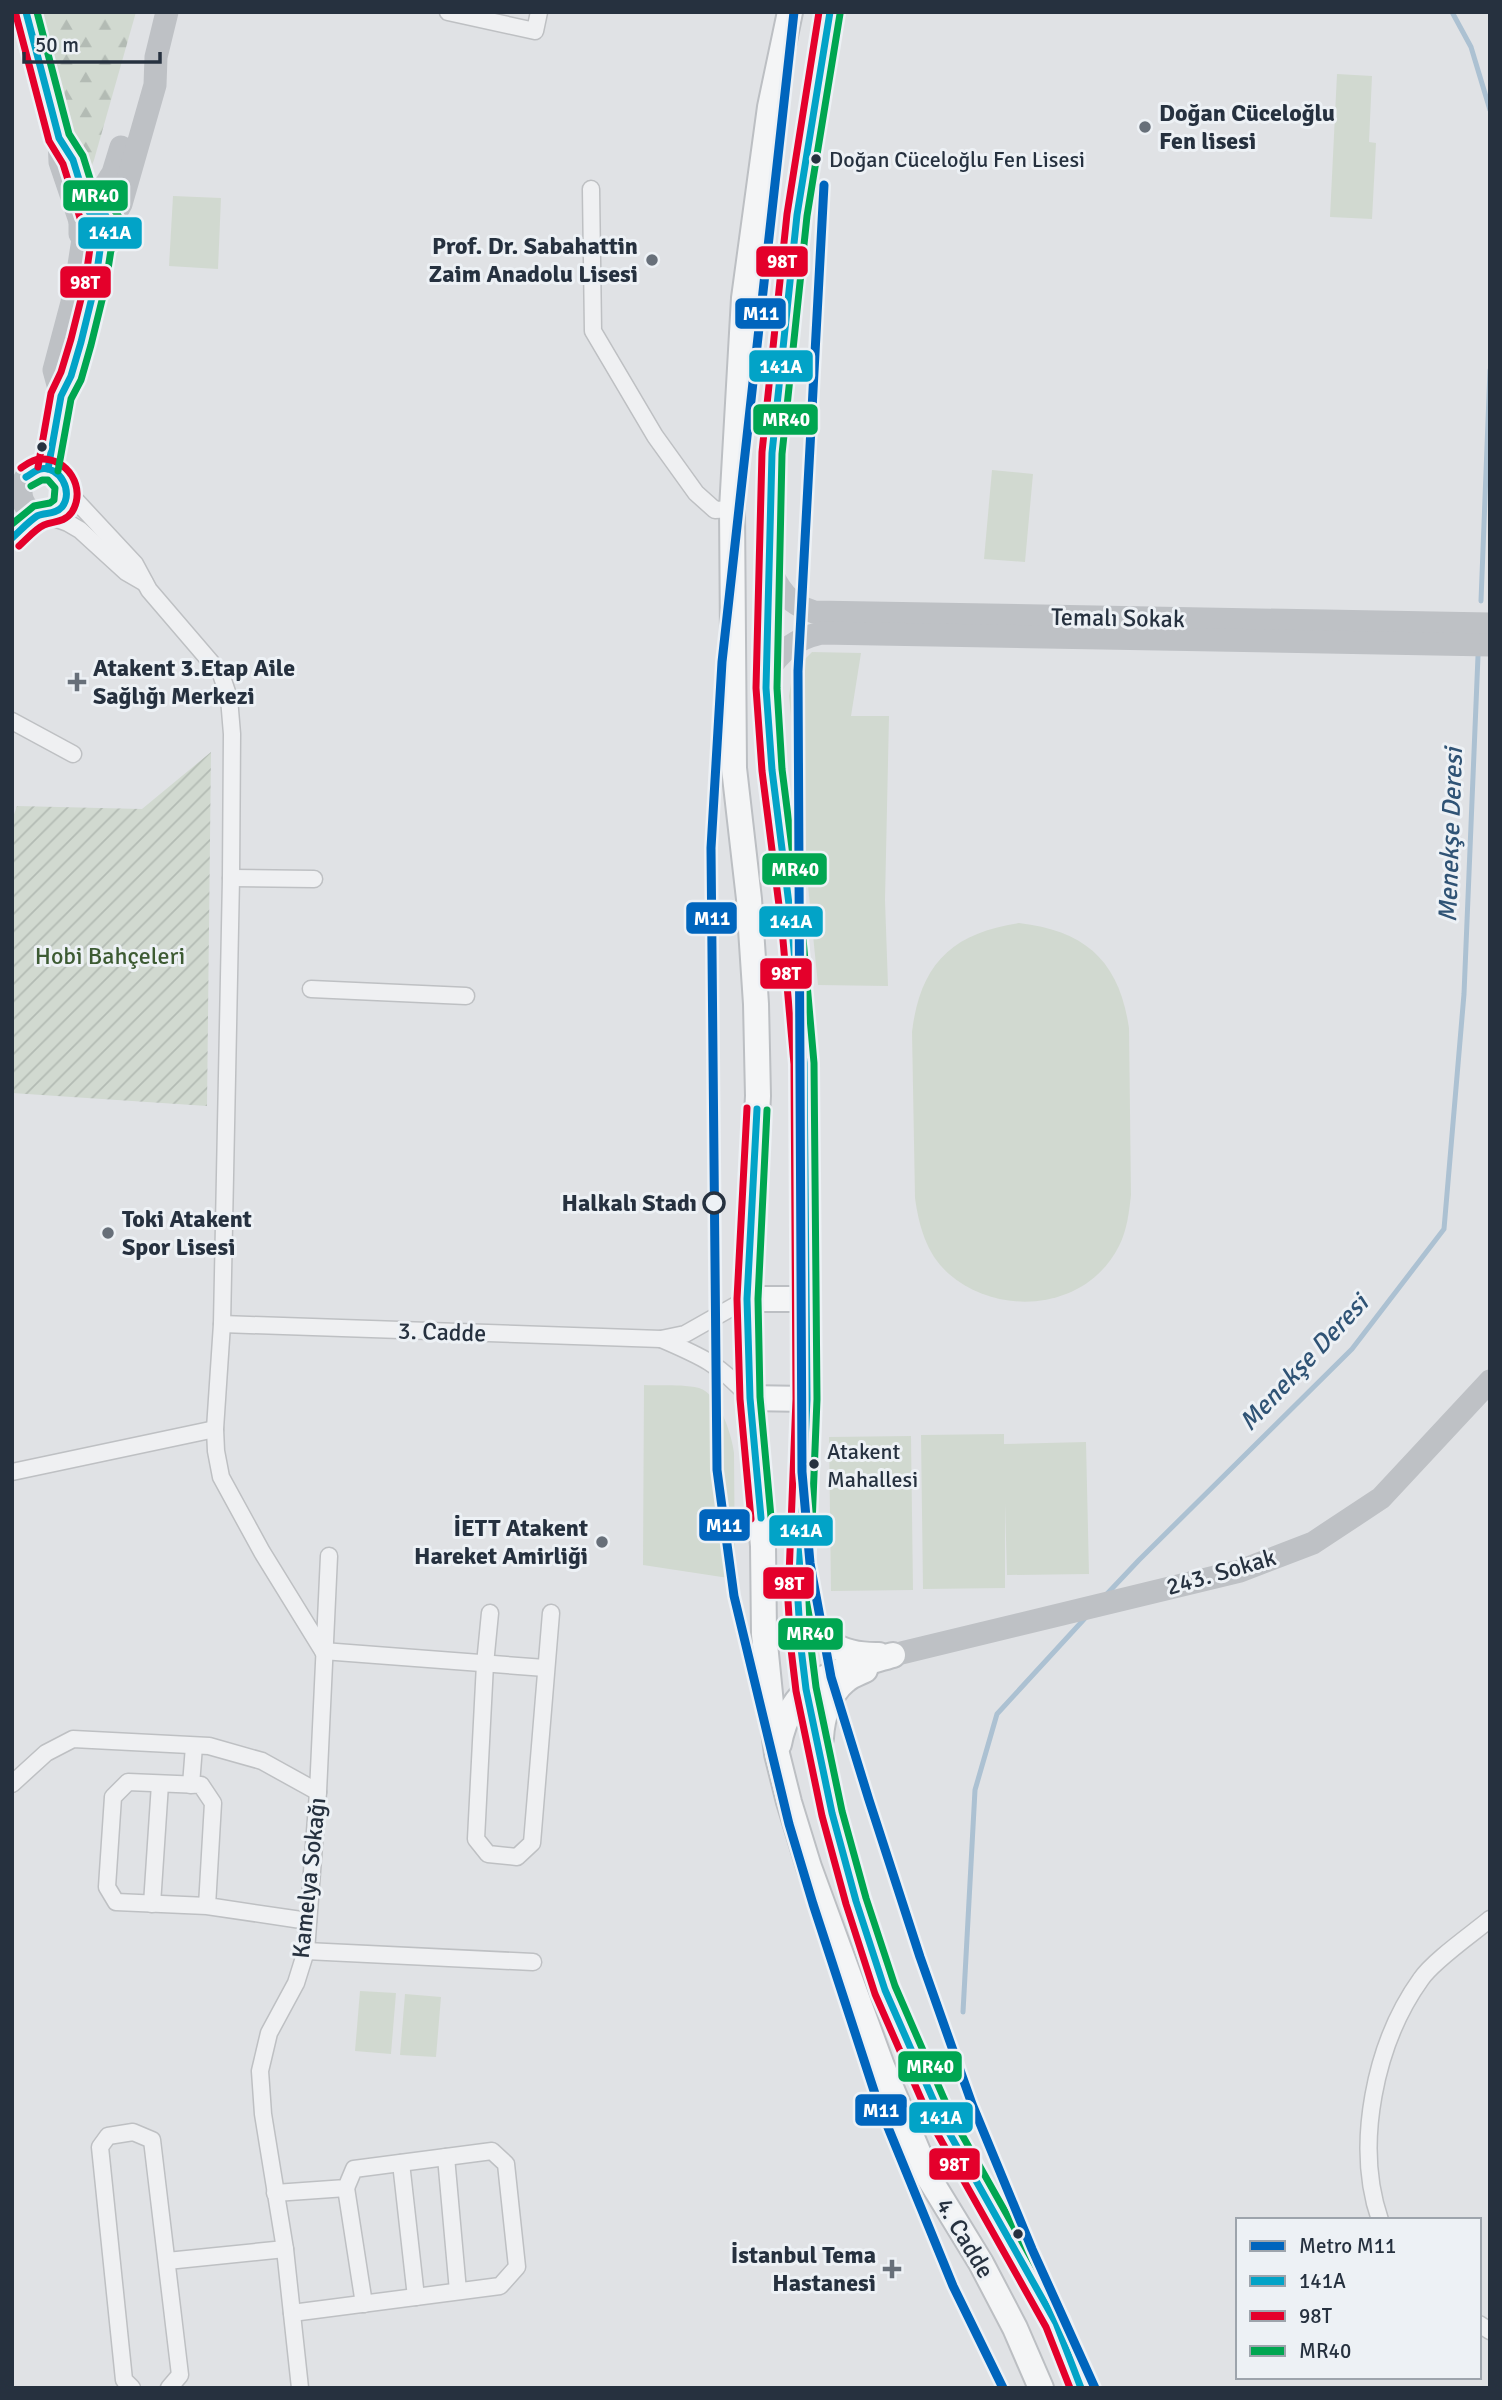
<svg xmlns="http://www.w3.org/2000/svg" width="1502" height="2400" font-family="Signika,sans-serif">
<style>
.grass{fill:#d1d9d0}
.forest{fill:url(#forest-firs)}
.garden{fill:url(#garden-furrows)}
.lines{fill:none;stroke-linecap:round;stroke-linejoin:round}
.stream{stroke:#acc1d2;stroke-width:5}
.street-casing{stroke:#bec0c3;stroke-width:19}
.primary-casing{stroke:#bcbfc3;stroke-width:28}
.street{stroke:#eff0f2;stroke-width:16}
.secondary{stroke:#bec1c5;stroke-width:23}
.primary{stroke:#f4f5f6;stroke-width:24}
.bus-1-casing{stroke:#edf1f5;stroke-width:12}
.bus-2-casing{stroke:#edf1f5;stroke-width:12}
.bus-3-casing{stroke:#edf1f5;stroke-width:12}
.bus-1{stroke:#02a3c7;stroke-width:7}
.bus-2{stroke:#e4002b;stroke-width:7}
.bus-3{stroke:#00a651;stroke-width:7}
.metro-1-casing{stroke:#edf1f5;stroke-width:14}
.metro-1{stroke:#0065bd;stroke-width:9}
.poi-dot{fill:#676f79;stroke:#edf1f5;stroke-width:2.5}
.bus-dot{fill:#26313f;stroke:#edf1f5;stroke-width:2.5}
.stop-dot{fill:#edf1f5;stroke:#26313f;stroke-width:3.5}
.labels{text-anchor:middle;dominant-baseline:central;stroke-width:6;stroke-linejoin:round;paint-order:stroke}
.bus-label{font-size:22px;fill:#26313f;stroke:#edf1f5;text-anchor:start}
.poi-label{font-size:24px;font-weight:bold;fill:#26313f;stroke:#edf1f5;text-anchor:start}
.street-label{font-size:24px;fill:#26313f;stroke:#edf1f5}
.park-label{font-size:24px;fill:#3d5b33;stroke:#edf1f5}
.stop-label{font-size:24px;font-weight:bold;fill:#26313f;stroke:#edf1f5;text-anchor:end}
.water-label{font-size:26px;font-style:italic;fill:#2f5375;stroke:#edf1f5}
.line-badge{stroke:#edf1f5;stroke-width:2.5}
.badge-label{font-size:19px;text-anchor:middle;font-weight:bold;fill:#fff}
</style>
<defs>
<pattern id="forest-firs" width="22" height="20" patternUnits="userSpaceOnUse" patternTransform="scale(1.75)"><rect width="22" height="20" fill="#d1d9d0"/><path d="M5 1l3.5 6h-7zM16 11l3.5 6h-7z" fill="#b3bbb4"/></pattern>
<pattern id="garden-furrows" width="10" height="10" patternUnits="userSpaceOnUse" patternTransform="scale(1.75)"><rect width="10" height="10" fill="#d1d9d0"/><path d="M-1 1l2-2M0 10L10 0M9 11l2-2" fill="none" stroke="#b3bbb4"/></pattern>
</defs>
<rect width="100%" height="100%" fill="#e0e2e5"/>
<g class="grass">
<path d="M1337 74 1372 76 1369 142 1376 143 1372 219 1330 217Z"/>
<path d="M173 196 221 198 218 269 169 266Z"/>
<path d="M992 470 1033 474 1025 562 984 559Z"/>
<path d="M812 652 861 653 851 716H889L885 900 888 986 818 985 789 696 793 671Z"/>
<path d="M1019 923C1086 931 1119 961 1129 1028L1131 1195C1129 1213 1127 1230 1119 1246 1087 1310 1000 1318 949 1274 927 1255 919 1227 915 1198L912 1032C920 964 952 933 1019 923Z"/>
<path d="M644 1385C661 1386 682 1384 699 1388 719 1394 732 1435 734 1453L735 1579 643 1565Z"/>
<path d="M1004 1434V1444L1086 1442 1089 1574 1007 1575 1005 1503V1588L923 1589 921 1435Z"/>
<path d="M911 1436 913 1590 831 1591 829 1437Z"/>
<path d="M360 1991 396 1993 391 2054 355 2051Z"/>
<path d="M405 1994 441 1997 436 2057 400 2055Z"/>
</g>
<path class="forest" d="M38 12H136L94 160 92 165 87 168 82 166 79 161Z"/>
<path class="garden" d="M211 752 207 1106 12 1093V820L17 806 142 809Z"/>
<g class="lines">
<g class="stream">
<path d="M1452 12 1471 47 1490 110"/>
<path d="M1481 601 1490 370"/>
<path d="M1105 1596 1139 1560 1352 1349 1444 1229 1464 994 1478 656"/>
<path d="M963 2012 975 1790 997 1714 1087 1616"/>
</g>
<defs>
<g id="street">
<path d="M448 12 535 31 539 12"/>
<path d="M591 189 593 331 655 436 696 493 715 510 732 509"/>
<path d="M67 491 135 564 149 590 221 674 229 698 232 734 231 878 222 1324 215 1429 216 1451 221 1477 262 1552 323 1651"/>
<path d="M46 515 68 523 80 530 126 572 145 583"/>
<path d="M12 721 73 754"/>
<path d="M231 878 314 879"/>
<path d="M311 989 466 996"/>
<path d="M222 1324 661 1339 685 1334 747 1299"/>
<path d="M661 1339C703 1357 719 1364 750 1398"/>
<path d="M12 1472 215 1429"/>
<path d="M490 1613 485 1664 476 1839 488 1854 517 1857 532 1843 551 1613"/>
<path d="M323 1651 545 1668"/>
<path d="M12 1784 46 1753 73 1739 209 1746 262 1761 318 1792"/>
<path d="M191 1785 194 1746"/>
<path d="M152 1904 160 1784"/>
<path d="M207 1906 213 1803 201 1785 128 1782 113 1797 107 1887 116 1902 207 1906 308 1921"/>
<path d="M306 1951 533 1962"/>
<path d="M446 2157 458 2291"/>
<path d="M401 2163 416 2297"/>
<path d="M346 2188 364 2304"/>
<path d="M275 2193 346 2188 354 2169 492 2151 506 2164 517 2267 500 2286 292 2313"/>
<path d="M1380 2220C1354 2145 1375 2043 1421 1979 1433 1961 1472 1934 1490 1919"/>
<path d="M167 2261 285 2249"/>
<path d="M1479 2324 1490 2331"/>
<path d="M132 2388 124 2380 100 2147 108 2136 133 2132 152 2140 180 2375 169 2388"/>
<path d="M300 2388 285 2249 263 2114 260 2071 269 2033 296 1983 306 1951 318 1792 329 1556"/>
</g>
<g id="primary">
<path d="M790 12 770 107 744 298 732 509 734 768 749 899 756 1004 758 1096 747 1299 750 1398 763 1546 764 1634 773 1724 777 1754 789 1802 809 1867 882 2066 929 2178 981 2263 1015 2328 1041 2388"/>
<path d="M830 12 797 215 772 453 766 688 772 770 779 813 792 928 804 1063 807 1399 798 1601 801 1648 806 1689 832 1813 856 1901 885 1990 921 2075 943 2122 1056 2323 1081 2388"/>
<path d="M747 1299H807"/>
<path d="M750 1398 807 1399"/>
<path d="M799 1602C822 1638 832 1656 879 1655"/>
<path d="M821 1738C822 1718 829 1694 845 1681 850 1676 859 1673 865 1670"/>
<path d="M779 1744C792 1677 838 1671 893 1655"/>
</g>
</defs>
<use href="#street" class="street-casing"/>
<use href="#primary" class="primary-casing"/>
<use href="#street" class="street"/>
<g class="secondary">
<path d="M26 12 59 138 60 162 80 221"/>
<path d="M96 211 99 195 113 173 121 147"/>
<path d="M111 222 102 212H89L80 221V234C88 247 102 247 111 234V222L121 204 155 85 156 57 167 12"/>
<path d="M61 396 54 370 75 291 83 239"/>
<circle cx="44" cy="492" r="23"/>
<path d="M48 469 61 396 71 376 81 342 95 285 101 243"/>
<path d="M12 538 39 515"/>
<path d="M769 566C778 590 789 604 814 612L1490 624"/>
<path d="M767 673C780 650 796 639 821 633L1490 645"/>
<path d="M893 1655 1240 1571 1313 1543 1381 1498 1490 1381"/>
</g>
<use href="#primary" class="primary"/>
<defs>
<g id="bus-1">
<path d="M26 12 59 138 73 160 89 212 105 214 112 228 107 240 101 243 95 285 81 342 71 376 61 396 48 469"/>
<path d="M830 12 797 215 772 453 766 688 772 770 792 928 804 1063 807 1399 798 1601 801 1648 806 1689 832 1813 856 1901 885 1990 943 2122 1056 2323 1081 2388"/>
<path d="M12 538C20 531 28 522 37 516 45 512 55 515 62 507 74 492 60 465 40 469 36 470 30 475 26 477"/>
<path d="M757 1109 747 1299 750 1398 761 1518"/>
</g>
<g id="bus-2">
<path d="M819 12 787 214 762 452 756 688 762 771 782 929 794 1064 796 1399 788 1601 791 1649 796 1691 822 1816 846 1904 875 1994 933 2126 1046 2327 1070 2388"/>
<path d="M16 15 49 141 63 164 80 218 86 222 98 223 101 227 91 241 85 283 71 339 61 372 51 393 38 467"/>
<path d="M19 546C26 540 35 529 44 525 54 521 64 523 72 512 87 488 67 457 40 459 33 459 27 464 21 468"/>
<path d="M747 1108 737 1299 740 1399 751 1519"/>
</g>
<g id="bus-3">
<path d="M37 12 69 134 83 156 97 201C112 204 120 213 122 228L116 245 111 250 105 288 91 345 81 380 71 399 58 471"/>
<path d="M840 14 807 216 782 454 777 688 782 769 802 927 814 1063 817 1399 809 1601 811 1647 816 1687 842 1811 866 1898 895 1986 952 2117 1065 2318 1091 2384"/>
<path d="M12 524 34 506 50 503 54 500 55 488 48 480H42L31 486"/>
<path d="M767 1110 758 1299 760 1397 771 1517"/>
</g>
</defs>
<use href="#bus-1" class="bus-1-casing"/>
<use href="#bus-2" class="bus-2-casing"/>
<use href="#bus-3" class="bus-3-casing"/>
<use href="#bus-1" class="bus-1"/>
<use href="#bus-2" class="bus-2"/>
<use href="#bus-3" class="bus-3"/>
<defs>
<g id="metro-1">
<path d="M794 12 722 662 711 848 717 1470 734 1596 789 1824 813 1904 878 2103 953 2286 1003 2388"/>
<path d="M824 185 798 671 802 1472 810 1563 831 1677 869 1800 920 1957 972 2104 1032 2249 1095 2388"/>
</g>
</defs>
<use href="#metro-1" class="metro-1-casing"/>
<use href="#metro-1" class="metro-1"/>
</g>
<g class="poi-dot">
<circle cx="1145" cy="127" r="7"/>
<circle cx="652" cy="260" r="7"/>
<path d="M73.5 671.5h7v7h7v7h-7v7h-7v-7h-7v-7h7z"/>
<circle cx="108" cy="1233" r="7"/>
<circle cx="602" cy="1542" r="7"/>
<path d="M888.5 2258.5h7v7h7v7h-7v7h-7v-7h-7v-7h7z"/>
</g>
<g class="bus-dot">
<circle cx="816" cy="159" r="6"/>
<circle cx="42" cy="447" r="6"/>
<circle cx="814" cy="1464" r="6"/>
<circle cx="1018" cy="2234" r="6"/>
</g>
<circle class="stop-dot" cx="714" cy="1203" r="10"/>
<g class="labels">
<g class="bus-label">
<text x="829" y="159">Doğan Cüceloğlu Fen Lisesi</text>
<text x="827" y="1451">Atakent<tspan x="827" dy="28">Mahallesi</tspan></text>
</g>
<g class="poi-label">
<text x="1159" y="113">Doğan Cüceloğlu<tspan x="1159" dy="28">Fen lisesi</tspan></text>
<text x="638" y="246" text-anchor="end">Prof. Dr. Sabahattin<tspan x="638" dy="28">Zaim Anadolu Lisesi</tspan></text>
<text x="93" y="668">Atakent 3.Etap Aile<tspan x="93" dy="28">Sağlığı Merkezi</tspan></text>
<text x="122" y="1219">Toki Atakent<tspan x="122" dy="28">Spor Lisesi</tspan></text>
<text x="588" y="1528" text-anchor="end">İETT Atakent<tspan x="588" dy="28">Hareket Amirliği</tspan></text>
<text x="876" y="2255" text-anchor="end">İstanbul Tema<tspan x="876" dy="28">Hastanesi</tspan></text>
</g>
<g class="street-label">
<text transform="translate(1118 618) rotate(1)">Temalı Sokak</text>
<text transform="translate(442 1332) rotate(2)">3. Cadde</text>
<text transform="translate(1221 1572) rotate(-16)">243. Sokak</text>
<text transform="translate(309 1878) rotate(-84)">Kamelya Sokağı</text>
<text transform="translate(965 2238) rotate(59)">4. Cadde</text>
</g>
<g class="park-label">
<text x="110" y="956">Hobi Bahçeleri</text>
</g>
<g class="stop-label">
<text x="697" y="1203">Halkalı Stadı</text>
</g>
<g class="water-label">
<text transform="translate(1451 835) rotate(-88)">Menekşe Deresi</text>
<text transform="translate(1304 1363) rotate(-47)">Menekşe Deresi</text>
</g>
</g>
<g class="line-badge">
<rect x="62" y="179" width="67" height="33" rx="7" fill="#00a651"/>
<rect x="77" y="216" width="66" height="34" rx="7" fill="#02a3c7"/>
<rect x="755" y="245" width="54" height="33" rx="7" fill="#e4002b"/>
<rect x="59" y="265" width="53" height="34" rx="7" fill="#e4002b"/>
<rect x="734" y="297" width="53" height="33" rx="7" fill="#0065bd"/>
<rect x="748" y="349" width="66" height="34" rx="7" fill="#02a3c7"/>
<rect x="752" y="403" width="67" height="33" rx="7" fill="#00a651"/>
<rect x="761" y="852" width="67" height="34" rx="7" fill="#00a651"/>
<rect x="685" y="901" width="53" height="34" rx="7" fill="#0065bd"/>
<rect x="758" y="905" width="66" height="33" rx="7" fill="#02a3c7"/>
<rect x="759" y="957" width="54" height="33" rx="7" fill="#e4002b"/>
<rect x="698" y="1508" width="53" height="34" rx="7" fill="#0065bd"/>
<rect x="768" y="1514" width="66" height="33" rx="7" fill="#02a3c7"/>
<rect x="762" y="1566" width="53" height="34" rx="7" fill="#e4002b"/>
<rect x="777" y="1617" width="67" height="34" rx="7" fill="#00a651"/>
<rect x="897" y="2050" width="66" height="33" rx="7" fill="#00a651"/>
<rect x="854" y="2093" width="54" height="34" rx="7" fill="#0065bd"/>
<rect x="908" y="2101" width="66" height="33" rx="7" fill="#02a3c7"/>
<rect x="928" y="2147" width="53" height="34" rx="7" fill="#e4002b"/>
</g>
<g class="badge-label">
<text x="95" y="202">MR40</text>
<text x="110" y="239">141A</text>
<text x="782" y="268">98T</text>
<text x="85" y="289">98T</text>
<text x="761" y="320">M11</text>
<text x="781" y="373">141A</text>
<text x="786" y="426">MR40</text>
<text x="795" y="876">MR40</text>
<text x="712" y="925">M11</text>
<text x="791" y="928">141A</text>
<text x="786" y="980">98T</text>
<text x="724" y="1532">M11</text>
<text x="801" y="1537">141A</text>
<text x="789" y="1590">98T</text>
<text x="810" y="1640">MR40</text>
<text x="930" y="2073">MR40</text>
<text x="881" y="2117">M11</text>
<text x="941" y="2124">141A</text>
<text x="954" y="2171">98T</text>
</g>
<rect width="1502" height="2400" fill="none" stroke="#26313f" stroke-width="28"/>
<rect x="1236" y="2218" width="245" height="161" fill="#edf1f5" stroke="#9da4ac" stroke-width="2"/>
<rect x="1250" y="2241" width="35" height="10" fill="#0065bd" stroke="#9da4ac" stroke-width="2"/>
<text x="1299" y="2253" font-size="21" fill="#26313f">Metro M11</text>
<rect x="1250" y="2276" width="35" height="10" fill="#02a3c7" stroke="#9da4ac" stroke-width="2"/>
<text x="1299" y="2288" font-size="21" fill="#26313f">141A</text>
<rect x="1250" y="2311" width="35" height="10" fill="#e4002b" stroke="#9da4ac" stroke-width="2"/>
<text x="1299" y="2323" font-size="21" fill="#26313f">98T</text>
<rect x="1250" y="2346" width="35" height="10" fill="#00a651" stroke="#9da4ac" stroke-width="2"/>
<text x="1299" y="2358" font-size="21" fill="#26313f">MR40</text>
<path d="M24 52v10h136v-10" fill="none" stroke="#26313f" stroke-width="3.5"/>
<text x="35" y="52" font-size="21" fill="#26313f" stroke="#edf1f5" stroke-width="5" paint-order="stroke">50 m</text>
</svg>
